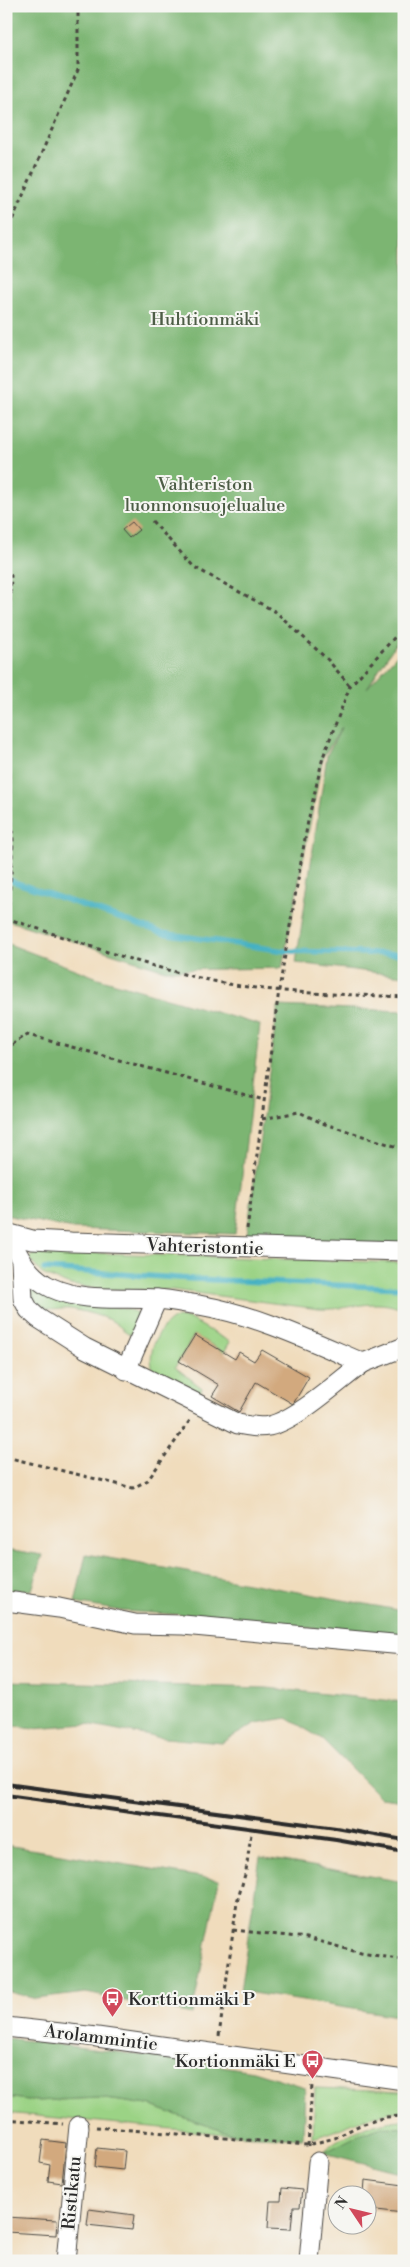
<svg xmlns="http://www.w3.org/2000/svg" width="410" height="2267" font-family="'Libre Bodoni',serif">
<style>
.green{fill:#9bd385;stroke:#637f58}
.forest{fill:#7cb572;stroke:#54704e}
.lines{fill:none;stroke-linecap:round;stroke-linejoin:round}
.stream{stroke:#45b1c2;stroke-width:5.5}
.building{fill:#d2a97e}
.minor-casing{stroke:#494641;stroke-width:21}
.path{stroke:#494641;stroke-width:3;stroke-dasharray:4 4;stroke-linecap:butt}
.minor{stroke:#fff;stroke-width:19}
.rail{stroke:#2b2b2b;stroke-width:4}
.labels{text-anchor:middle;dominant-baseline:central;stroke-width:4;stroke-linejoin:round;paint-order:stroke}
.park-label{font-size:18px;fill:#4d5d46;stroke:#f6f6f2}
.street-label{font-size:18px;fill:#2b2b2b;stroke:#f6f6f2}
.poi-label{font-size:18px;fill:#2b2b2b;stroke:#f6f6f2;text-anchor:start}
</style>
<rect width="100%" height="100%" fill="#f6f6f2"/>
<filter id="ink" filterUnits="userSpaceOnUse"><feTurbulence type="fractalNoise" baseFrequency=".02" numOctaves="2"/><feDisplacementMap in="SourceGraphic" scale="10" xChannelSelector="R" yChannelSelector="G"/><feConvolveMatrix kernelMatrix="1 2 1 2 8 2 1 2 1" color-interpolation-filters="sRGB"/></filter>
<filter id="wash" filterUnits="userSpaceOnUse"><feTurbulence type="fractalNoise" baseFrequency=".0096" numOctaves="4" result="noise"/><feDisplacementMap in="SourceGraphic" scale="20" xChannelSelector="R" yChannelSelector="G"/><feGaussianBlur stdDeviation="1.12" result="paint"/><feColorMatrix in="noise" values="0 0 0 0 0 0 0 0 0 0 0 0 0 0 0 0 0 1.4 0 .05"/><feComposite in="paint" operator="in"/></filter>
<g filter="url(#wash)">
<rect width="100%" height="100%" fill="#f0dcbc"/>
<g class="green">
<path d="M37 1249 97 1253 404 1263V1310C374 1296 349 1311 319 1309L173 1290 102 1289 70 1285 42 1274 29 1259Z"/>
<path d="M31 1286 133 1311 144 1317 133 1335C123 1332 119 1324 110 1320 100 1316 87 1312 76 1310 55 1305 52 1318 33 1299Z"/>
<path d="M178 1317 190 1319 230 1342 224 1352 194 1335 175 1367 202 1388 200 1395 154 1372C145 1353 159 1324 178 1317Z"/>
<path d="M315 2088 404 2091V2111C370 2112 345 2129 313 2138Z"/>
<path d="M6 2097 36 2101 99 2098 148 2105 235 2135 6 2113Z"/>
<path d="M404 2120V2128C370 2127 353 2138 324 2153 333 2135 384 2120 404 2120Z"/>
</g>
<g class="forest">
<path d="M6 6H404V631L367 688 404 647V976L296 963 327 755 342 727 323 757 282 968 165 970 6 920Z"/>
<path d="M6 943 98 978 260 1025 235 1234 73 1229 6 1215Z"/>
<path d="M278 1006 404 1011V1245L246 1241Z"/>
<path d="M6 1549 43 1555 32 1590H6Z"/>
<path d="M86 1554 404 1611V1638L185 1615 121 1611 75 1603Z"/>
<path d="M6 1681 267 1688 404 1702V1801L381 1798 322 1739 287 1718 256 1723 222 1743 155 1737 87 1724 33 1728 6 1725Z"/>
<path d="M6 1845 219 1880 192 2014 86 1993 36 1999 6 1991Z"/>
<path d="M260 1857 404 1882V2017L240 1991Z"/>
<path d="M6 2038 210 2064 253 2071 305 2087 303 2138 235 2135 148 2105 99 2098 36 2101 6 2097Z"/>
<path d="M382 2127 404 2128V2173L324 2153 358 2135Z"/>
</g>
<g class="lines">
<g class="stream">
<path d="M6 879 162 933 285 951 404 954"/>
<path d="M44 1269 193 1279 404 1288"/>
</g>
</g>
<g id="blocks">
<g class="building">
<path d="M132 522 139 530 129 538 122 530Z"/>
<path d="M195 1335 235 1359 239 1352 254 1361 262 1350 309 1377 293 1404 256 1382 239 1412 212 1396 219 1385 179 1361Z"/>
<path d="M43 2140 66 2143 62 2183 48 2181 50 2165 40 2163Z"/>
<path d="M97 2148 125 2151 123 2170 95 2167Z"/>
<path d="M365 2180 404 2185 403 2213 368 2209V2194H364Z"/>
<path d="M282 2188 302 2190 300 2207H293L291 2229 268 2228 270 2201H281Z"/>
<path d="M89 2209 134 2215 132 2230 87 2225Z"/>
<path d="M6 2217 57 2220 56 2235 6 2232Z"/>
</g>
</g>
</g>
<g filter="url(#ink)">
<use href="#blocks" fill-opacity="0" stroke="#494641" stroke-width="1"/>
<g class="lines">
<defs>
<g id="minor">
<path d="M6 1233 32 1240 71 1242 404 1251"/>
<path d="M8 1234C19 1258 28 1277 52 1288 85 1303 123 1296 157 1299 171 1300 185 1303 199 1305 257 1315 309 1340 363 1363L404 1347"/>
<path d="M21 1262 23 1299 29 1310 38 1318 85 1348 238 1424C248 1426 258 1428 269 1426 297 1420 339 1381 363 1363"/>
<path d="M126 1370 157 1299"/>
<path d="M6 1601 59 1608 135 1624 183 1625 404 1645"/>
<path d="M6 2027 97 2037 404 2080"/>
<path d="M66 2261 79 2126"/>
<path d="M309 2261 318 2162"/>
</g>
</defs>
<use href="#minor" class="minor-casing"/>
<g class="path">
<path d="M6 234 78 70V6"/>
<path d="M152 521 194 567 276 612 328 660 350 686"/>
<path d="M6 567 11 576 8 642 7 746 13 842 8 918"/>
<path d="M6 918C76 941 145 967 218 982 278 994 342 994 404 997"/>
<path d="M6 1050 18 1040 28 1035 264 1100"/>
<path d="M262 1119 299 1112 322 1123 404 1149"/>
<path d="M247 1229 279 990 308 821 323 757 350 686 404 627"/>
<path d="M6 1457 133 1488 148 1480 191 1419"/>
<path d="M233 1930 307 1938 361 1953 404 1960"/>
<path d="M219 2036 237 1902 246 1871 251 1834"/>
<path d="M6 2119 63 2124"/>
<path d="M96 2127 307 2145 335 2138 358 2126 385 2117 404 2116"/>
<path d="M308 2146 312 2085"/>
</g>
<use href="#minor" class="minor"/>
<g class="rail">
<path d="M6 1784 336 1828 404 1840"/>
<path d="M6 1795 336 1840 404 1852"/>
</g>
</g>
</g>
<defs>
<symbol id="bus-pin" viewBox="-11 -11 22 30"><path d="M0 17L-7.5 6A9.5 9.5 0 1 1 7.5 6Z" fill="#d1495b" stroke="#f6f6f2"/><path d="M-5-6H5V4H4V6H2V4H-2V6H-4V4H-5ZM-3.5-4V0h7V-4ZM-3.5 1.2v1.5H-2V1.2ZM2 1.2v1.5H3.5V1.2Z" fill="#fff"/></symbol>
</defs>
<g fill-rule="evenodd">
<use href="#bus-pin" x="100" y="1986" width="25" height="34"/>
<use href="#bus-pin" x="300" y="2048" width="25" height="34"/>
</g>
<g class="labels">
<g class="park-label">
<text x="205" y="319">Huhtionmäki</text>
<text x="205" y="484">Vahteriston<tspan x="205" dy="21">luonnonsuojelualue</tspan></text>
</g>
<g class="street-label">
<text transform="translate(205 1247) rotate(2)">Vahteristontie</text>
<text transform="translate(101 2038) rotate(7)">Arolammintie</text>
<text transform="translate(72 2193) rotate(-85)">Ristikatu</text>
</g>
<g class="poi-label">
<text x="128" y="1999">Korttionmäki P</text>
<text x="296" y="2061" text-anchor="end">Kortionmäki E</text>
</g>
</g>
<rect width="410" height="2267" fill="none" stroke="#f6f6f2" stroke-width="25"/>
<g transform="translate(352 2210) rotate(305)"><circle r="24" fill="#f6f6f2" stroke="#a5a5a2"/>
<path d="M0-4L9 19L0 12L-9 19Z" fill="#d1495b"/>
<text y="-8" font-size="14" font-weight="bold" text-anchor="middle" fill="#2b2b2b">N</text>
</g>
</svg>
